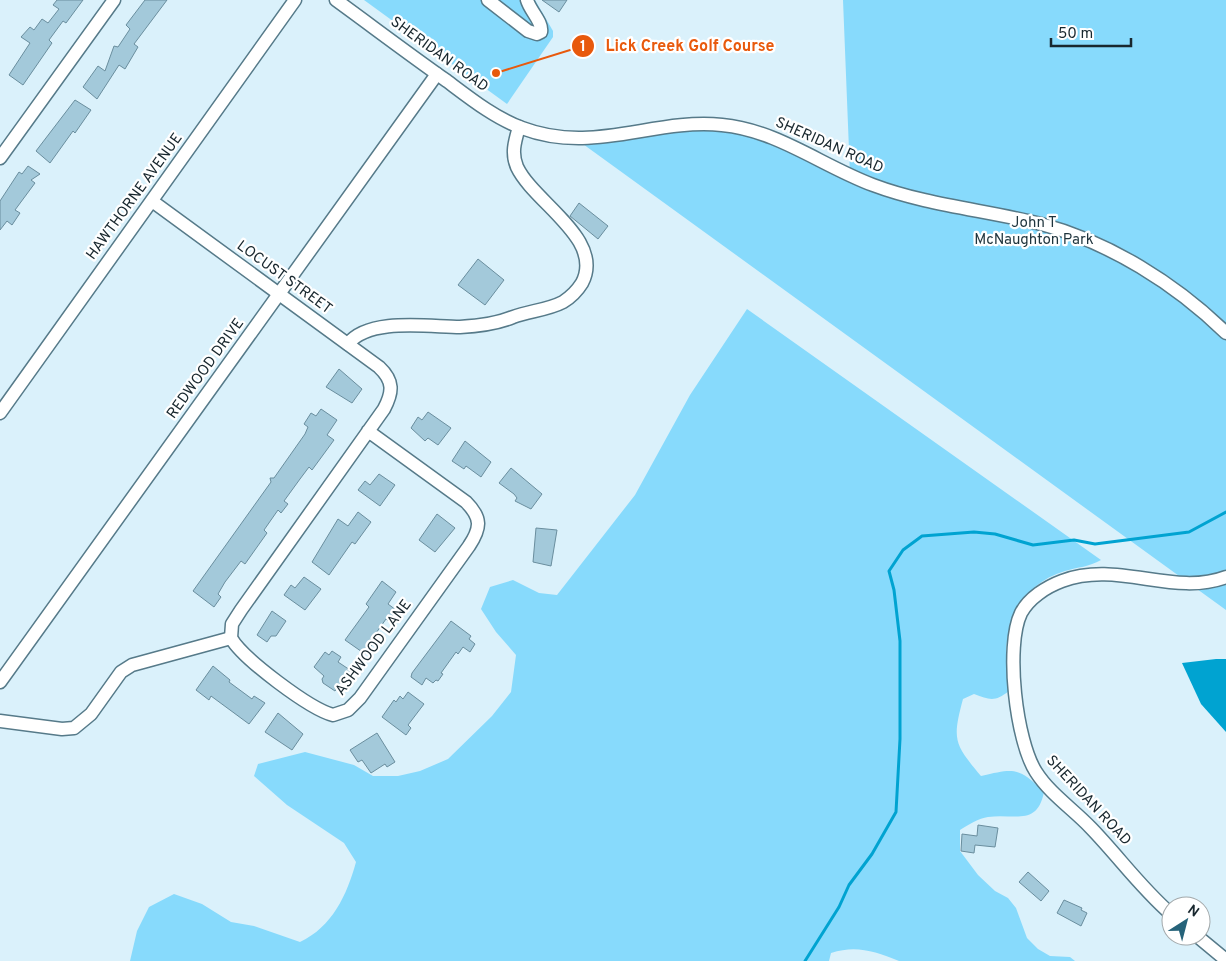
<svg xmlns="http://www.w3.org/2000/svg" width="1226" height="961" font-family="Overpass,sans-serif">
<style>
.green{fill:#87dafc}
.water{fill:#00a3d1}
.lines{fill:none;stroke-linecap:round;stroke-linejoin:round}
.stream{stroke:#00a3d1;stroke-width:3}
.building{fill:#a3c9da;stroke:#6a8e9e}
.minor-casing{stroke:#567a89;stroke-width:15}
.minor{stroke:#fff;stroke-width:12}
.labels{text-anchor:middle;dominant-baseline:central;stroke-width:4.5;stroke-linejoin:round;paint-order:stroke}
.street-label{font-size:15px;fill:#18272e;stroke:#fff}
.park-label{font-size:15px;fill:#1f343d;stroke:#fff}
.leader{fill:none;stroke:#e8590c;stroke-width:2}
.callout-dot{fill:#e8590c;stroke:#fff;stroke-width:2}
.mark-label{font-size:15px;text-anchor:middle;font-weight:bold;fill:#fff}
.callout-label{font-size:16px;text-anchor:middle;font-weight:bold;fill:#e8590c;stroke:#fff;stroke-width:4.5;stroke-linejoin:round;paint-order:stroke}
</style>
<rect width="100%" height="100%" fill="#daf1fb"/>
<g class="green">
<path d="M364 0H535L553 31V37L507 104Z"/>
<path d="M843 0H1226V610L576 139 721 125 850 175Z"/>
<path d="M747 309 1101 560C1089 567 1078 567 1065 571 1025 583 1006 617 1006 657 1007 668 1009 680 1009 691 995 702 990 700 974 694L963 699C952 740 954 744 981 776 1015 768 1019 767 1044 792 1037 827 1014 813 988 817 979 818 968 825 960 830V851L978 875 995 891 1008 898 1016 908 1027 938 1038 949 1050 956 1070 957 1075 961H899C874 951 856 945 831 953L829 961H130L137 931 149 907 174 894 202 904 231 922 254 926 300 942C332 927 347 895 356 862L344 843 287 805 254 776 258 764 305 752 354 765 373 776H398L420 771 448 759 492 716 511 692 516 655 496 632 481 609 490 587 513 580 539 593 557 595 635 495 690 395Z"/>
</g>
<path class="water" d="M1216 659H1226V732L1201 704 1182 663Z"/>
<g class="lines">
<path class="stream" d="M805 961 839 907 849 885 872 854 896 812 900 739V641L894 590 889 571 903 550 922 536 974 532 995 534 1033 545 1074 540 1095 544 1189 532 1226 512"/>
</g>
<g class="building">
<path d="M57 0H83L66 23 63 21 49 40 52 43 23 85 9 75 30 43 21 37 30 27 34 30 42 19 48 23 59 9 53 5Z"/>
<path d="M145 0H167L134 44 138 47 125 69 119 65 97 99 83 87 98 66 105 71 114 46 118 47 130 29 126 25Z"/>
<path d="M542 0H567L559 12Z"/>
<path d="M75 100 91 110 75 133 73 131 50 163 36 151Z"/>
<path d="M28 166 40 174 31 180 35 183 15 210 20 213 12 225 7 221 0 230V201L19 172 22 174Z"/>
<path d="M579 203 608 226 598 239 570 216Z"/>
<path d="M478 259 504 280 485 305 458 285Z"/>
<path d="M339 369 362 389 352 403 326 387Z"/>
<path d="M321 409 337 420 327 435 334 440 312 470 309 467 300 479 284 501 288 504 281 513 278 510 264 530 267 533 245 564 241 561 225 582 218 594 221 597 214 607 193 591 271 482 270 478H274L305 434 308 427 304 424 311 413 316 416Z"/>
<path d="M428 412 451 428 438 445 428 438 425 441 411 428 418 417 422 420Z"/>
<path d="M465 441 491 462 481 477 466 466 464 469 452 461Z"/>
<path d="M511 468 542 494 531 509 515 501 517 498 514 494 499 483Z"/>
<path d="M379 474 395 485 380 506 358 490 365 481 370 485Z"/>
<path d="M358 512 371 522 355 544 352 542 329 575 312 562 338 519 348 526Z"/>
<path d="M437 514 455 528 435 552 419 540Z"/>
<path d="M536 528 557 530 551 566 533 562Z"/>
<path d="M304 577 321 589 305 610 284 595 291 585 295 588Z"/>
<path d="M382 581 396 592 388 604 396 610 388 621 386 619 369 643 372 645 365 654 345 640 369 607 366 604Z"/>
<path d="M272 611 286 621 276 636H271L267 642 257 635Z"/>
<path d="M451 621 471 636 469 639 475 644 470 652 463 647 458 654 456 652 441 673 443 674 438 681 436 680 433 683 426 678 422 685 411 677 412 673Z"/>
<path d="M332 651 341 657 338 662 350 670 335 691 323 683 322 679 324 676 314 667 325 652 329 655Z"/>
<path d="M213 666 230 680 229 682 252 699 254 696 265 703 249 724 211 696 209 700 196 690Z"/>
<path d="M408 692 424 704 408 725 411 728 406 735 382 717 394 700 396 702 400 696 403 699Z"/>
<path d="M278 713 303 734 292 750 265 732Z"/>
<path d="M377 733 395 762 387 767 385 764 371 773 362 760 358 762 350 750Z"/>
<path d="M978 825 998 828 995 847 975 845 974 853 961 851 962 834 977 836Z"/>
<path d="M1028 872 1049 891 1041 901 1019 882Z"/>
<path d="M1064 900 1082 908 1081 910 1087 913 1081 926 1057 913Z"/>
</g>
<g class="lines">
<defs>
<g id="minor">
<path d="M336 0C373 27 410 55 447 81 471 99 495 118 522 128 593 155 653 118 722 125 777 130 822 166 873 185 926 205 985 210 1041 224 1109 242 1176 284 1226 333"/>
<path d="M488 0 528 31 537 34 541 32C543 22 530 11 527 0"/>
<path d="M0 158 114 0"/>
<path d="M152 201 379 367C394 381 393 392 384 409L241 610 232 624 231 638C243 659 310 709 333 715L348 710 360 698 469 546C481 528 482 518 466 502L368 431"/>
<path d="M348 344C369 317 430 327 460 327 478 326 496 324 513 317 529 311 548 310 563 302 571 297 577 291 582 283 605 239 534 203 517 167 511 153 515 141 519 127"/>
<path d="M0 413 295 0"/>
<path d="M0 682 437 74"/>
<path d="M0 721 62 729 74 728 91 714 121 672 132 665 231 638"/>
<path d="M1171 914C1141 888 1119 857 1091 828 1073 809 1050 794 1036 772 1016 741 1005 646 1021 613 1029 598 1046 587 1062 581 1118 560 1173 597 1226 577"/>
<path d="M1197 936 1226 960"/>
</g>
</defs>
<use href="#minor" class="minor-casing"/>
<use href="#minor" class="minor"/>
</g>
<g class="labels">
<g class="street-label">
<text transform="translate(439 55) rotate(36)">SHERIDAN ROAD</text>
<text transform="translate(829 146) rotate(24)">SHERIDAN ROAD</text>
<text transform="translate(135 197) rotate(-54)">HAWTHORNE AVENUE</text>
<text transform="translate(284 278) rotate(36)">LOCUST STREET</text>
<text transform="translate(206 369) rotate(-54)">REDWOOD DRIVE</text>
<text transform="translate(374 648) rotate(-53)">ASHWOOD LANE</text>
<text transform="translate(1088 801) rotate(47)">SHERIDAN ROAD</text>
</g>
<g class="park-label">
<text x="1034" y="223">John T<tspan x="1034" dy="17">McNaughton Park</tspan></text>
</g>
</g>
<path class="leader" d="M496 73L583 46"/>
<g class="callout-dot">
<circle cx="496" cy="73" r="5"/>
<circle cx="583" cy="46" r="12"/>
</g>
<g class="mark-label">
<text x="583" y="51">1</text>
</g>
<g class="callout-label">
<text x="690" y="51">Lick Creek Golf Course</text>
</g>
<g transform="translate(1186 921) rotate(36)"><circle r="24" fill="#ffffff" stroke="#a3a9ab"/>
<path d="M0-4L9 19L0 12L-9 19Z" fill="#26637a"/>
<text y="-8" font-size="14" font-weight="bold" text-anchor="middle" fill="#18272e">N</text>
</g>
<path d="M1051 38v8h80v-8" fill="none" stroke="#18272e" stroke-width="2.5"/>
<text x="1058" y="38" font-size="15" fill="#18272e" stroke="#ffffff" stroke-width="4" paint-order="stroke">50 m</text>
</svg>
